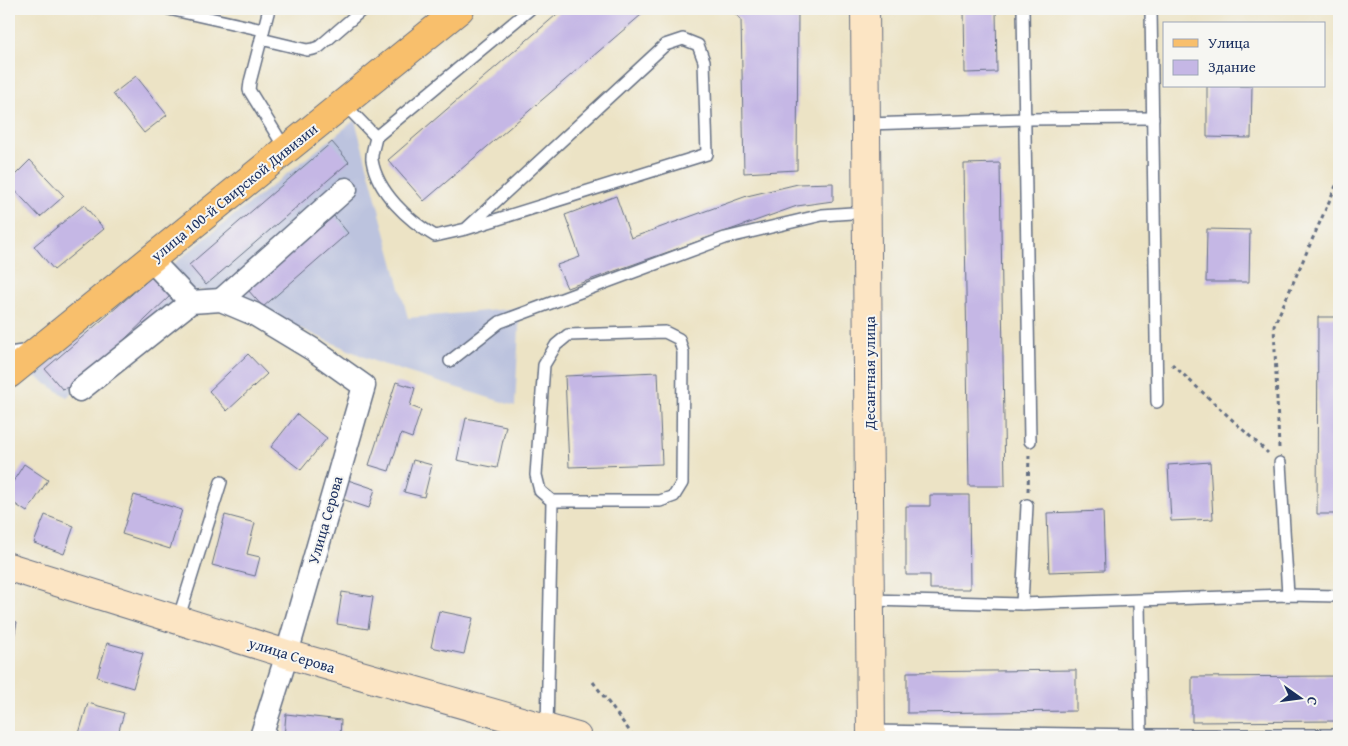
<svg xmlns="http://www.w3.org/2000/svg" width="1348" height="746" font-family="'Gentium Book Plus',serif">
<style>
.industrial{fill:#bcc3de}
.building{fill:#c5b7e5}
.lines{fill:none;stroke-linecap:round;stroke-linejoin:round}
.lane-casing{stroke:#646e82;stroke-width:14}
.street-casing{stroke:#646e82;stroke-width:25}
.secondary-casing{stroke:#646e82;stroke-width:30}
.primary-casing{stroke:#646e82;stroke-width:30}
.path{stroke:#646e82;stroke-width:3;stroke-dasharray:4 4;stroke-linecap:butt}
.lane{stroke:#fff;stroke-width:11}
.street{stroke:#fff;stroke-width:22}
.secondary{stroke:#fce5c4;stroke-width:28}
.primary{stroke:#f8bf6c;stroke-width:28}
.labels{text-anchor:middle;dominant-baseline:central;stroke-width:4;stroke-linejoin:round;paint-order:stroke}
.street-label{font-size:15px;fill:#1b2f5e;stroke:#f6f6f2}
</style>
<rect width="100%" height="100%" fill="#f6f6f2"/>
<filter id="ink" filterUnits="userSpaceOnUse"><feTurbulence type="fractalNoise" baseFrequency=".02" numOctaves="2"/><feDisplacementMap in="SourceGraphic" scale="10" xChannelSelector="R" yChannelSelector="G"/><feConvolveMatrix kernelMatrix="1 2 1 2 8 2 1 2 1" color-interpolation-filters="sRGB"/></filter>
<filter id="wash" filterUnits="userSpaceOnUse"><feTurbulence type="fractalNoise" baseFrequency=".0096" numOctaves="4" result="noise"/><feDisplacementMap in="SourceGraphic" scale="20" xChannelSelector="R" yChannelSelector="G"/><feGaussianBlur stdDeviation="1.12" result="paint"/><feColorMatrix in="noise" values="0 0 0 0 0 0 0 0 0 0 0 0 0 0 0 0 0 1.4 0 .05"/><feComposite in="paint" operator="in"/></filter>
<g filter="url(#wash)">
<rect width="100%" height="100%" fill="#ece3c5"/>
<path class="industrial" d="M355 120 408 318 520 308 515 406 378 363 218 292 197 290 67 397 33 375Z"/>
<g id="blocks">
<g class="building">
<path d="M563 9H648L424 201 388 160Z"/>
<path d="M731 9H798L797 170 744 173 741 20Z"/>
<path d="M964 9H996L997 72 965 73Z"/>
<path d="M136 76 167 115 144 133 113 94Z"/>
<path d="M1207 86H1252L1251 138 1207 137Z"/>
<path d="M332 142 349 162 206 285 189 265Z"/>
<path d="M30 160 64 196 40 217 9 184V181Z"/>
<path d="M1000 163 1005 486H969L964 164Z"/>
<path d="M833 183V201L797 206 567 288 557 265 580 257 565 215 616 196 631 238 747 196 798 184Z"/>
<path d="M84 205 104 229 54 270 34 246Z"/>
<path d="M334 216 348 233 263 307 248 290Z"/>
<path d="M1207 229 1250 230 1249 282H1206Z"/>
<path d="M153 276 170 296 77 385 62 389 45 369Z"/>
<path d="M1318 317H1339V514H1317Z"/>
<path d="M248 354 267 374 227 411 209 391Z"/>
<path d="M658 372 662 464 569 467 565 376Z"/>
<path d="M396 382 415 388 410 406 421 410 412 438 401 434 389 471 369 465Z"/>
<path d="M297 414 327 438 301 470 271 447Z"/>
<path d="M466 418 506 426 497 468 457 460Z"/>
<path d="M413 460 432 465 424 497 404 492Z"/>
<path d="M1210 462 1213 519 1171 521 1168 465Z"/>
<path d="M24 464 48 480 27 512 9 500V488Z"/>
<path d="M348 480 375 489 369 508 342 499Z"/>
<path d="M134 495 182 510 170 549 122 534Z"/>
<path d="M930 495H969L970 589H930V575H906V506H930Z"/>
<path d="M1103 511 1105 570 1049 572 1047 513Z"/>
<path d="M45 515 74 526 64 554 34 543Z"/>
<path d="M225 515 255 523 247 554 260 557 255 576 212 565Z"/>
<path d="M342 592 373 597 368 629 337 624Z"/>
<path d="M439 611 473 618 464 654 431 647Z"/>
<path d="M9 620 17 622 13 642 9 641Z"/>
<path d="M107 643 143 653 133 688 97 677Z"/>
<path d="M1076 670V711L907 713V672Z"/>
<path d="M1339 676V721L1192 722V677Z"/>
<path d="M88 703 124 713 117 737H78Z"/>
<path d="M286 714 341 720 340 737H284Z"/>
</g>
</g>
</g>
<g filter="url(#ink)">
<use href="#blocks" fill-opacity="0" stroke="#646e82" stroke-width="1"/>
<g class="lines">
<defs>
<g id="lane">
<path d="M169 9 263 30"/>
<path d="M269 9 250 82 249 90 286 150"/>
<path d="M1023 9 1030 441"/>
<path d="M1151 9 1157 402"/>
<path d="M261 39 307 50 313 49 319 47 363 9"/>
<path d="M344 104 376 137C375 144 371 153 372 160 377 192 409 221 435 236L466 229 707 154 704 61 698 45 683 39 665 45 466 229"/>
<path d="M867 124 1025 119 1153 118"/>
<path d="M376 137 530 9"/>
<path d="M9 353 29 350"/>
<path d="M450 361 500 322 725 238 822 215 867 212"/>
<path d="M1280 463 1288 595"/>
<path d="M870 600 1022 604 1288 595 1339 596"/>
<path d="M1139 601 1141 737"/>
<path d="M1022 604 1027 505"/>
<path d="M178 620 221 482"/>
<path d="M547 728 552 501H660L674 496 682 483 683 352 679 339 665 332 568 335 556 345 544 365 536 475 540 491 552 501"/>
<path d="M871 731 1141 735H1339"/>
</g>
<g id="street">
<path d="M150 259 191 302"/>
<path d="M221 300 346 189"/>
<path d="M80 390 191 302 221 300 254 314 312 349 364 386 283 667 261 737"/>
</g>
<g id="secondary">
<path d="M865 9 871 737"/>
<path d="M9 567 287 654 577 737"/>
</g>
<path id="primary" d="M9 374 460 9"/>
</defs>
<use href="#lane" class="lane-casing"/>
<use href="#street" class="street-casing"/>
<use href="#secondary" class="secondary-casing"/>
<use href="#primary" class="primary-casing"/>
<g class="path">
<path d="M1172 364 1268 453"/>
<path d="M1279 448 1274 326 1339 179"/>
<path d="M1028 491 1029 455"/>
<path d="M593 682 634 737"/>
</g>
<use href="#lane" class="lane"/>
<use href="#street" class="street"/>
<use href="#secondary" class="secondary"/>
<use href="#primary" class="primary"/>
</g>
</g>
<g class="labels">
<g class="street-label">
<text transform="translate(234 192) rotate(-39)">улица 100-й Свирской Дивизии</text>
<text transform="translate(869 373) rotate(-90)">Десантная улица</text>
<text transform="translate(325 520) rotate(-74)">Улица Серова</text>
<text transform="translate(292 655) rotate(17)">улица Серова</text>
</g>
</g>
<rect width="1348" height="746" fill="none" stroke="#f6f6f2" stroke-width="30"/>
<rect x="1163" y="22" width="162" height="65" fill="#f6f6f2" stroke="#9ea6b7"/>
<rect x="1173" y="39" width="25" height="8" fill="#f8bf6c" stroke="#9ea6b7"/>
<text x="1208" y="48" font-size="15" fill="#1b2f5e">Улица</text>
<rect x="1173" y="60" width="25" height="15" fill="#c5b7e5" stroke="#9ea6b7"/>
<text x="1208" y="72" font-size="15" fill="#1b2f5e">Здание</text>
<g transform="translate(1300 698) rotate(104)" stroke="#f6f6f2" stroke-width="4" paint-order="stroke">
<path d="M0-4L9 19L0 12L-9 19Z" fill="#1b2f5e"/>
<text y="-8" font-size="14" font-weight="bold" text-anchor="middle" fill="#1b2f5e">С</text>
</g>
</svg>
